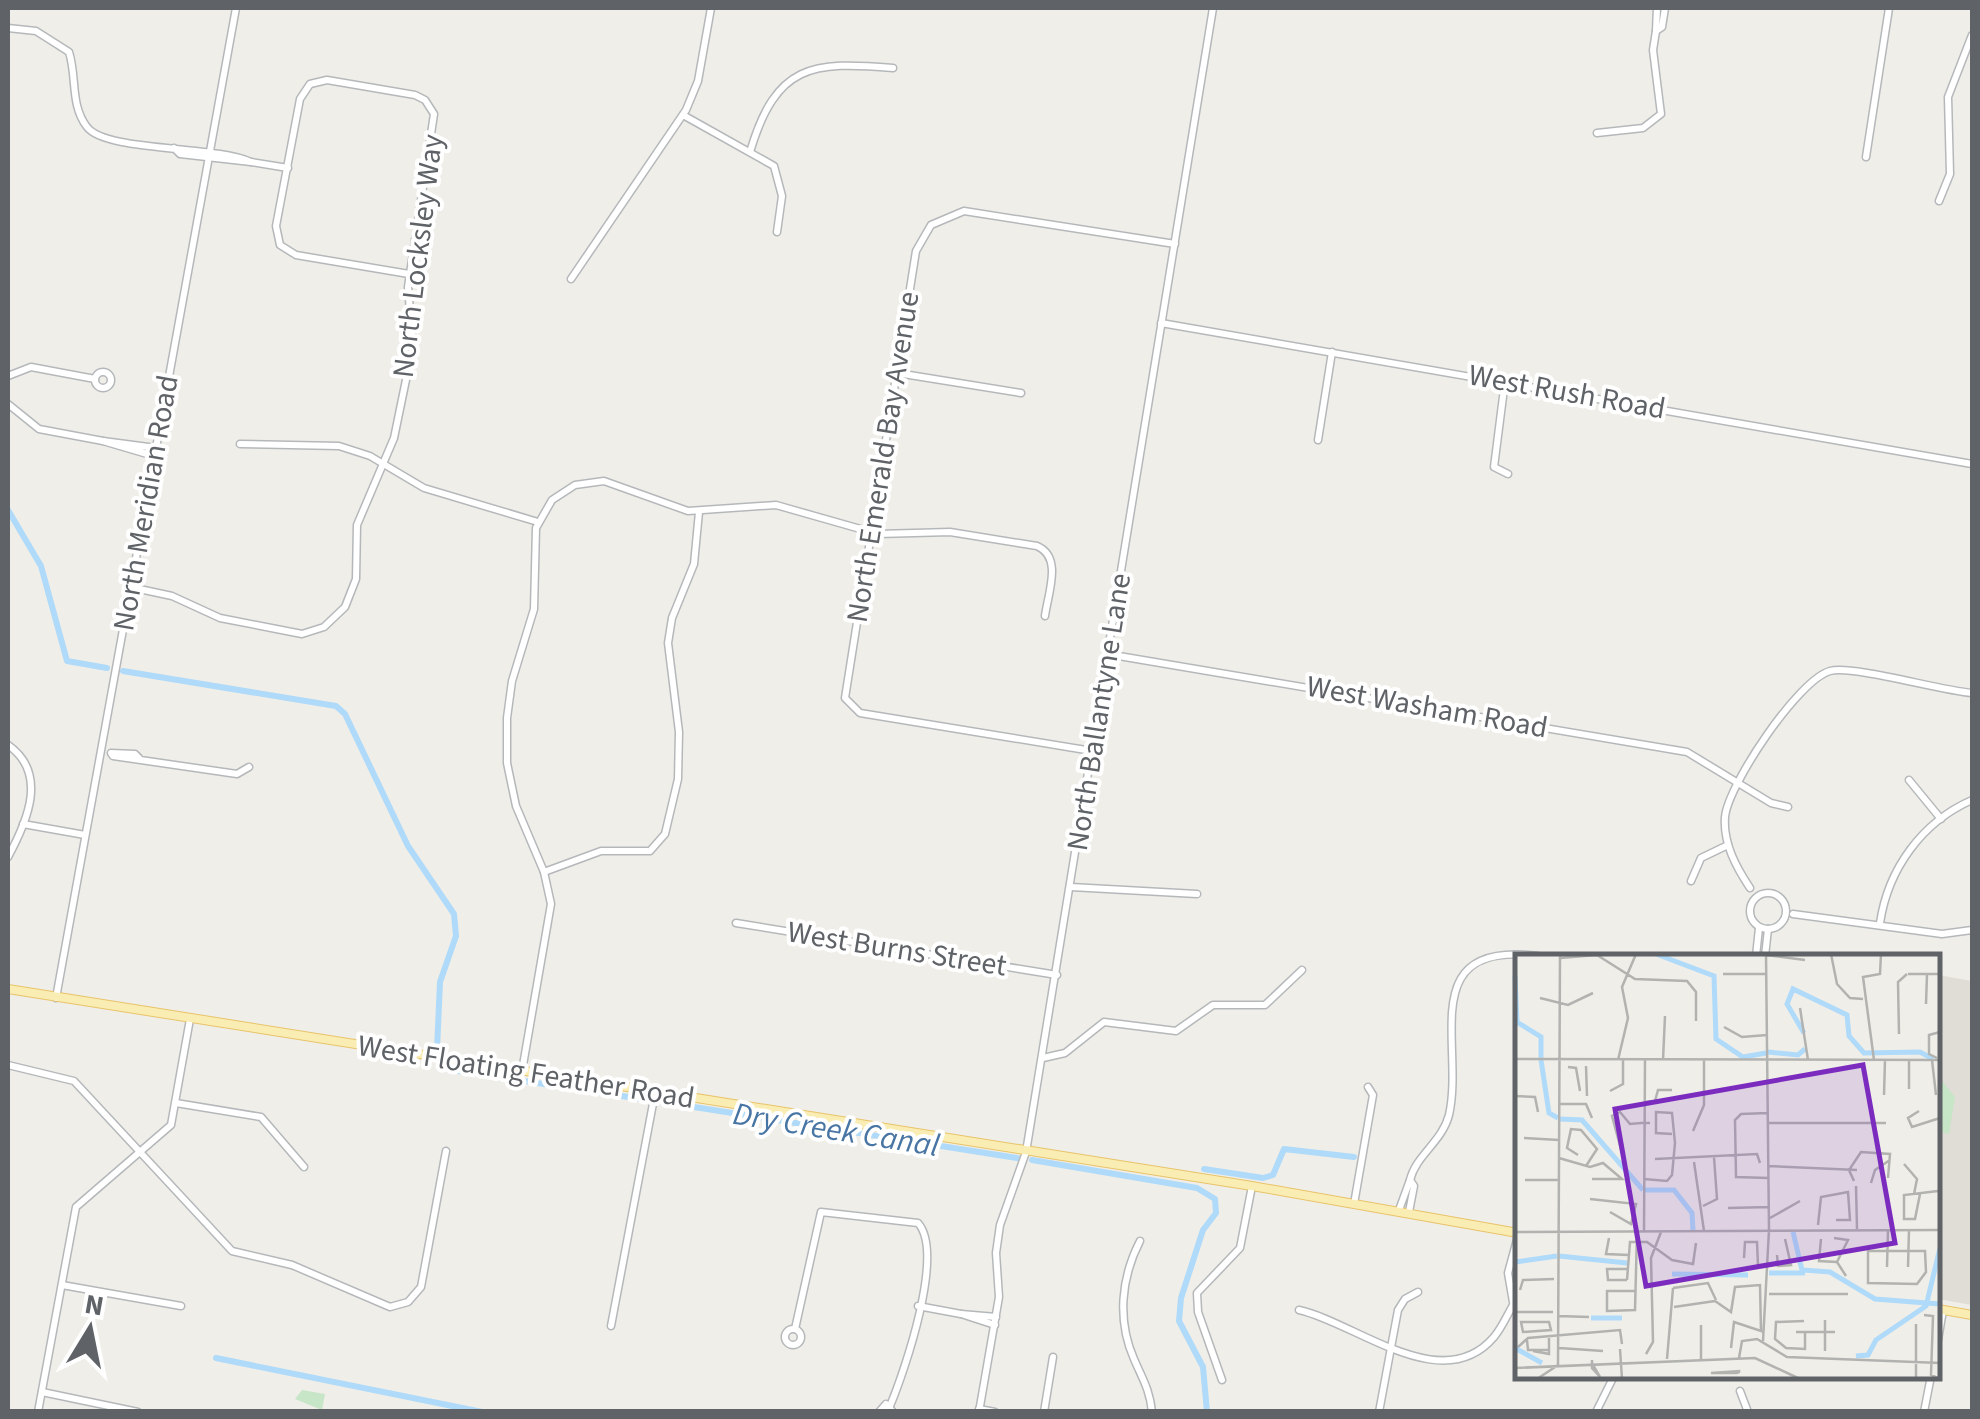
<svg xmlns="http://www.w3.org/2000/svg" width="1980" height="1419" font-family="'Source Sans 3',sans-serif">
<style>
.education{fill:#e0ddd6}
.green{fill:#c7e5c7}
.lines{fill:none;stroke-linecap:round;stroke-linejoin:round}
.canal{stroke:#afdaf9;stroke-width:6}
.minor-casing{stroke:#b5b8bb;stroke-width:9}
.major-casing{stroke:#e8c369;stroke-width:10}
.minor{stroke:#fff;stroke-width:6}
.major{stroke:#faedb4;stroke-width:8}
.labels{text-anchor:middle;dominant-baseline:central;stroke-width:8;stroke-linejoin:round;paint-order:stroke}
.street-label{font-size:30px;fill:#5f6367;stroke:#fff}
.water-label{font-size:32px;font-style:italic;fill:#4875a3;stroke:#fff}
.inset-river{fill:none;stroke:#afdaf9;stroke-width:5}
.inset-road{fill:none;stroke:#b2b2b0;stroke-width:2.5}
.view{fill:#7b2cbf;fill-opacity:0.15;stroke:#7b2cbf;stroke-width:5}
.inset-edge{fill:none;stroke:#5f6367;stroke-width:5}
</style>
<rect width="100%" height="100%" fill="#f0eee8"/>
<path class="education" d="M1938 975 1972 981V1305L1938 1299Z"/>
<g class="green">
<path d="M1938 1076 1955 1097 1949 1134 1938 1131Z"/>
<path d="M302 1390 325 1394 322 1410 295 1399Z"/>
</g>
<g class="lines">
<g class="canal">
<path d="M8 510 41 566 67 661 107 668"/>
<path d="M123 671 336 706 345 714 408 846 454 914 456 936 440 982 437 1050"/>
<path d="M439 1063V1068L648 1100"/>
<path d="M656 1101 1017 1158"/>
<path d="M1032 1160 1197 1188 1215 1199 1216 1213 1203 1230 1181 1298 1179 1321 1203 1367 1207 1412"/>
<path d="M1204 1169 1263 1178 1273 1175 1284 1149 1354 1157"/>
<path d="M216 1358 482 1412"/>
</g>
<defs>
<g id="minor">
<path d="M1657 8 1656 31 1662 27 1665 8"/>
<path d="M8 28 36 31 69 52C77 77 70 105 87 127 106 152 213 145 251 162L180 154 174 148"/>
<path d="M683 115 774 166 782 196 777 232"/>
<path d="M1597 133 1643 128 1661 114 1653 50 1656 31"/>
<path d="M750 152C776 64 812 61 893 68"/>
<path d="M1866 157 1889 8"/>
<path d="M251 162 288 168"/>
<path d="M1939 201 1950 174 1948 97 1972 35"/>
<path d="M571 279 686 110 698 81 711 8"/>
<path d="M1161 323 1972 464"/>
<circle cx="103" cy="380" r="8"/>
<path d="M897 373 1021 393"/>
<path d="M8 376 31 367 95 379"/>
<path d="M1505 381 1494 467 1508 474"/>
<path d="M8 404 39 429 103 441"/>
<path d="M1318 440 1332 352"/>
<path d="M240 444 339 446 370 456 424 488 538 522"/>
<path d="M154 456 103 441 156 448"/>
<path d="M130 587 172 596 220 618 302 634 324 627 345 607 356 579 357 525 394 438 413 346 408 287 434 114 425 100 415 95 327 80 310 84 300 99 276 226 280 245 296 255 409 274"/>
<path d="M1107 654 1687 752 1771 803 1788 807"/>
<path d="M8 745C48 773 28 820 8 857"/>
<path d="M1092 751 860 713 845 698 916 251 931 225 964 211 1175 244"/>
<path d="M139 758 135 754 111 753 113 756 237 774 249 767"/>
<path d="M1909 780 1941 819"/>
<path d="M23 824 85 835"/>
<path d="M544 872 601 851H650L665 834 678 779 679 732 668 643 672 618 694 564 699 512"/>
<path d="M1691 881 1701 858 1728 845"/>
<path d="M1071 887 1197 894"/>
<path d="M1750 888C1736 867 1723 843 1725 817 1728 785 1798 680 1830 671 1853 665 1938 690 1972 693"/>
<circle cx="1768" cy="911" r="18"/>
<path d="M1793 914 1942 934 1972 930"/>
<path d="M736 923 1057 975"/>
<path d="M1880 923C1888 869 1922 822 1972 800"/>
<path d="M1756 956 1759 928"/>
<path d="M1765 956 1768 929"/>
<path d="M56 998 236 8"/>
<path d="M1043 1058 1065 1053 1104 1022 1176 1031 1213 1005H1265L1302 970"/>
<path d="M8 1065 74 1081 232 1251 292 1265 390 1307 408 1302 421 1287 446 1151"/>
<path d="M522 1071 551 904 544 872 516 806 507 763V718L512 681 534 609 536 528 552 500 575 485 604 481 688 511 776 505 878 534 950 532 1037 546C1063 557 1048 593 1045 616"/>
<path d="M176 1103 261 1117 304 1167"/>
<path d="M1410 1180C1416 1155 1442 1142 1449 1115 1465 1045 1414 940 1538 956"/>
<path d="M1354 1204 1373 1095 1368 1087"/>
<path d="M1399 1210 1410 1180 1414 1186 1409 1212"/>
<path d="M1140 1241C1121 1278 1117 1320 1134 1359 1142 1378 1150 1390 1152 1412"/>
<path d="M62 1285 181 1306"/>
<path d="M1513 1302 1508 1273 1518 1236"/>
<path d="M918 1306 961 1314"/>
<path d="M1299 1310C1355 1322 1442 1398 1494 1337 1504 1325 1509 1310 1518 1297"/>
<path d="M995 1325 961 1314 996 1317"/>
<path d="M611 1326 655 1093"/>
<path d="M795 1329 821 1212 918 1223C945 1253 905 1370 890 1406"/>
<circle cx="793" cy="1337" r="8"/>
<path d="M1938 1340 1943 1310"/>
<path d="M1222 1380 1198 1312 1197 1293 1240 1248 1252 1186"/>
<path d="M1740 1391 1748 1412"/>
<path d="M42 1392 138 1412"/>
<path d="M979 1409 995 1412"/>
<path d="M38 1412 76 1207 171 1125 190 1019"/>
<path d="M879 1412 886 1404 893 1412"/>
<path d="M979 1412 999 1297 996 1253 1000 1225 1026 1152 1213 8"/>
<path d="M1044 1412 1053 1357"/>
<path d="M1379 1412 1398 1310 1405 1299 1418 1292"/>
<path d="M1596 1412 1614 1376"/>
<path d="M1924 1412 1931 1376"/>
</g>
<g id="major">
<path d="M8 989 1252 1186 1518 1233"/>
<path d="M1938 1309 1972 1315"/>
</g>
</defs>
<use href="#minor" class="minor-casing"/>
<use href="#major" class="major-casing"/>
<use href="#minor" class="minor"/>
<use href="#major" class="major"/>
</g>
<g class="labels">
<g class="street-label">
<text transform="translate(418 256) rotate(-83)">North Locksley Way</text>
<text transform="translate(1567 392) rotate(10)">West Rush Road</text>
<text transform="translate(883 457) rotate(-81)">North Emerald Bay Avenue</text>
<text transform="translate(146 503) rotate(-80)">North Meridian Road</text>
<text transform="translate(1427 707) rotate(10)">West Washam Road</text>
<text transform="translate(1099 712) rotate(-81)">North Ballantyne Lane</text>
<text transform="translate(897 949) rotate(9)">West Burns Street</text>
<text transform="translate(526 1072) rotate(9)">West Floating Feather Road</text>
</g>
<g class="water-label">
<text transform="translate(836 1130) rotate(9)">Dry Creek Canal</text>
</g>
</g>
<g transform="translate(1515 954)">
<rect width="425" height="425" fill="#f0eee8"/>
<path class="inset-river" d="M141 0 199 22 201 85 228 103 251 99M0 22 2 68 26 83V105M289 79 272 50 278 35 332 61 334 82 349 99 405 98 418 105M253 98 283 101 290 95M26 106 34 159 43 164M45 165 67 166 128 236M130 236H159L177 259 178 276M278 278 287 316 315 318 360 345 425 350M44 302 112 309M0 308 42 302M254 319H290M157 320 233 321M76 364H107M0 394 27 409M341 402 353 401 361 386 411 352 425 294"/>
<path class="inset-road" d="M316 0 322 30 335 44 348 45M251 1 290 6M45 4 82 1 120 25 172 27 181 38V67M208 20H251M393 20H425M25 44 53 51 78 39M411 50 412 20M285 54 293 106M209 73 227 83 252 81M384 80 383 28 392 20M422 104 414 100V81L425 78M0 105 425 106M103 106 113 64 107 33 121 0M148 106 150 62M359 106 348 23 365 20 366 0M394 106V135V125M417 106 421 141M71 112 72 142M53 113 61 114 65 137M95 137 108 130V106M369 141 370 106M0 142 20 143 23 158M130 148 140 147 143 136H157M44 150H71L77 164M404 157 393 164 397 173 425 164M253 159 226 160 220 166 221 223 254 224M253 169H371M178 177 189 151V106M9 184 44 186M63 201 52 194 56 175 66 176 82 195 71 212M108 203 97 162 105 158 115 170 126 169H135H125M44 204 75 213 88 209 107 225H77M140 205 242 200 245 209M179 208 189 277M389 210 402 225 399 240M253 212 342 216M129 225 152 227 157 221 160 189 157 159 141 158V179L157 180M10 226H44M339 227 334 216 346 198 375 200 373 224M356 229 360 216 375 206M341 232 342 275M405 240 400 265H389V241L423 237M75 245 121 250 116 270 95 258M188 252 202 245 199 203M213 254 254 253M255 264 285 247M303 271 306 243 333 238 335 266H321M0 278 425 276M129 278 130 106M94 284 91 300 114 301M319 284 333 286 322 308M306 285 304 307 322 308 331 322M353 297H410L411 318 402 330 353 329ZM262 301 263 312 276 311 270 285M229 304 230 288H242L243 311M372 313 373 276M393 313 394 276M112 326 115 288H132L157 306 178 310 181 289M112 326H93L92 315H113M158 334 193 329 201 346M5 336 8 326 39 325M120 337H92V357L120 356 122 278M254 340H333M200 347 216 358 220 333 245 331 246 377 219 368 216 394M159 353 200 347M0 358H38M409 361 418 362 416 421 425 425M43 362 74 363M289 367 261 368 260 385 271 394 290 395V379M6 368H34L36 376 8 378ZM186 371V405M281 378H320M12 386 13 396H33M248 387 254 276 251 0M3 393 13 384 105 376 107 390M44 394 88 397M105 395 107 425M18 397 34 400V384M310 397V366M131 400 138 388 136 304 146 278M224 404 227 387 242 385 272 403 425 409M152 405 158 334M77 406V414L85 423 78 411M0 414 240 404 285 425M224 417V418L222 419H196ZM22 425 43 411 45 0M401 425V370"/>
<path class="view" d="M348 111 380 289 131 332 100 155Z"/>
<rect width="425" height="425" class="inset-edge"/>
</g>
<rect width="1980" height="1419" fill="none" stroke="#5f6367" stroke-width="20"/>
<g transform="translate(90 1329) rotate(10)" stroke="#ffffff" stroke-width="8" paint-order="stroke">
<path d="M0-8L18 38L0 25L-18 38Z" fill="#5f6367"/>
<text y="-15" font-size="28" font-weight="bold" text-anchor="middle" fill="#5f6367">N</text>
</g>
</svg>
